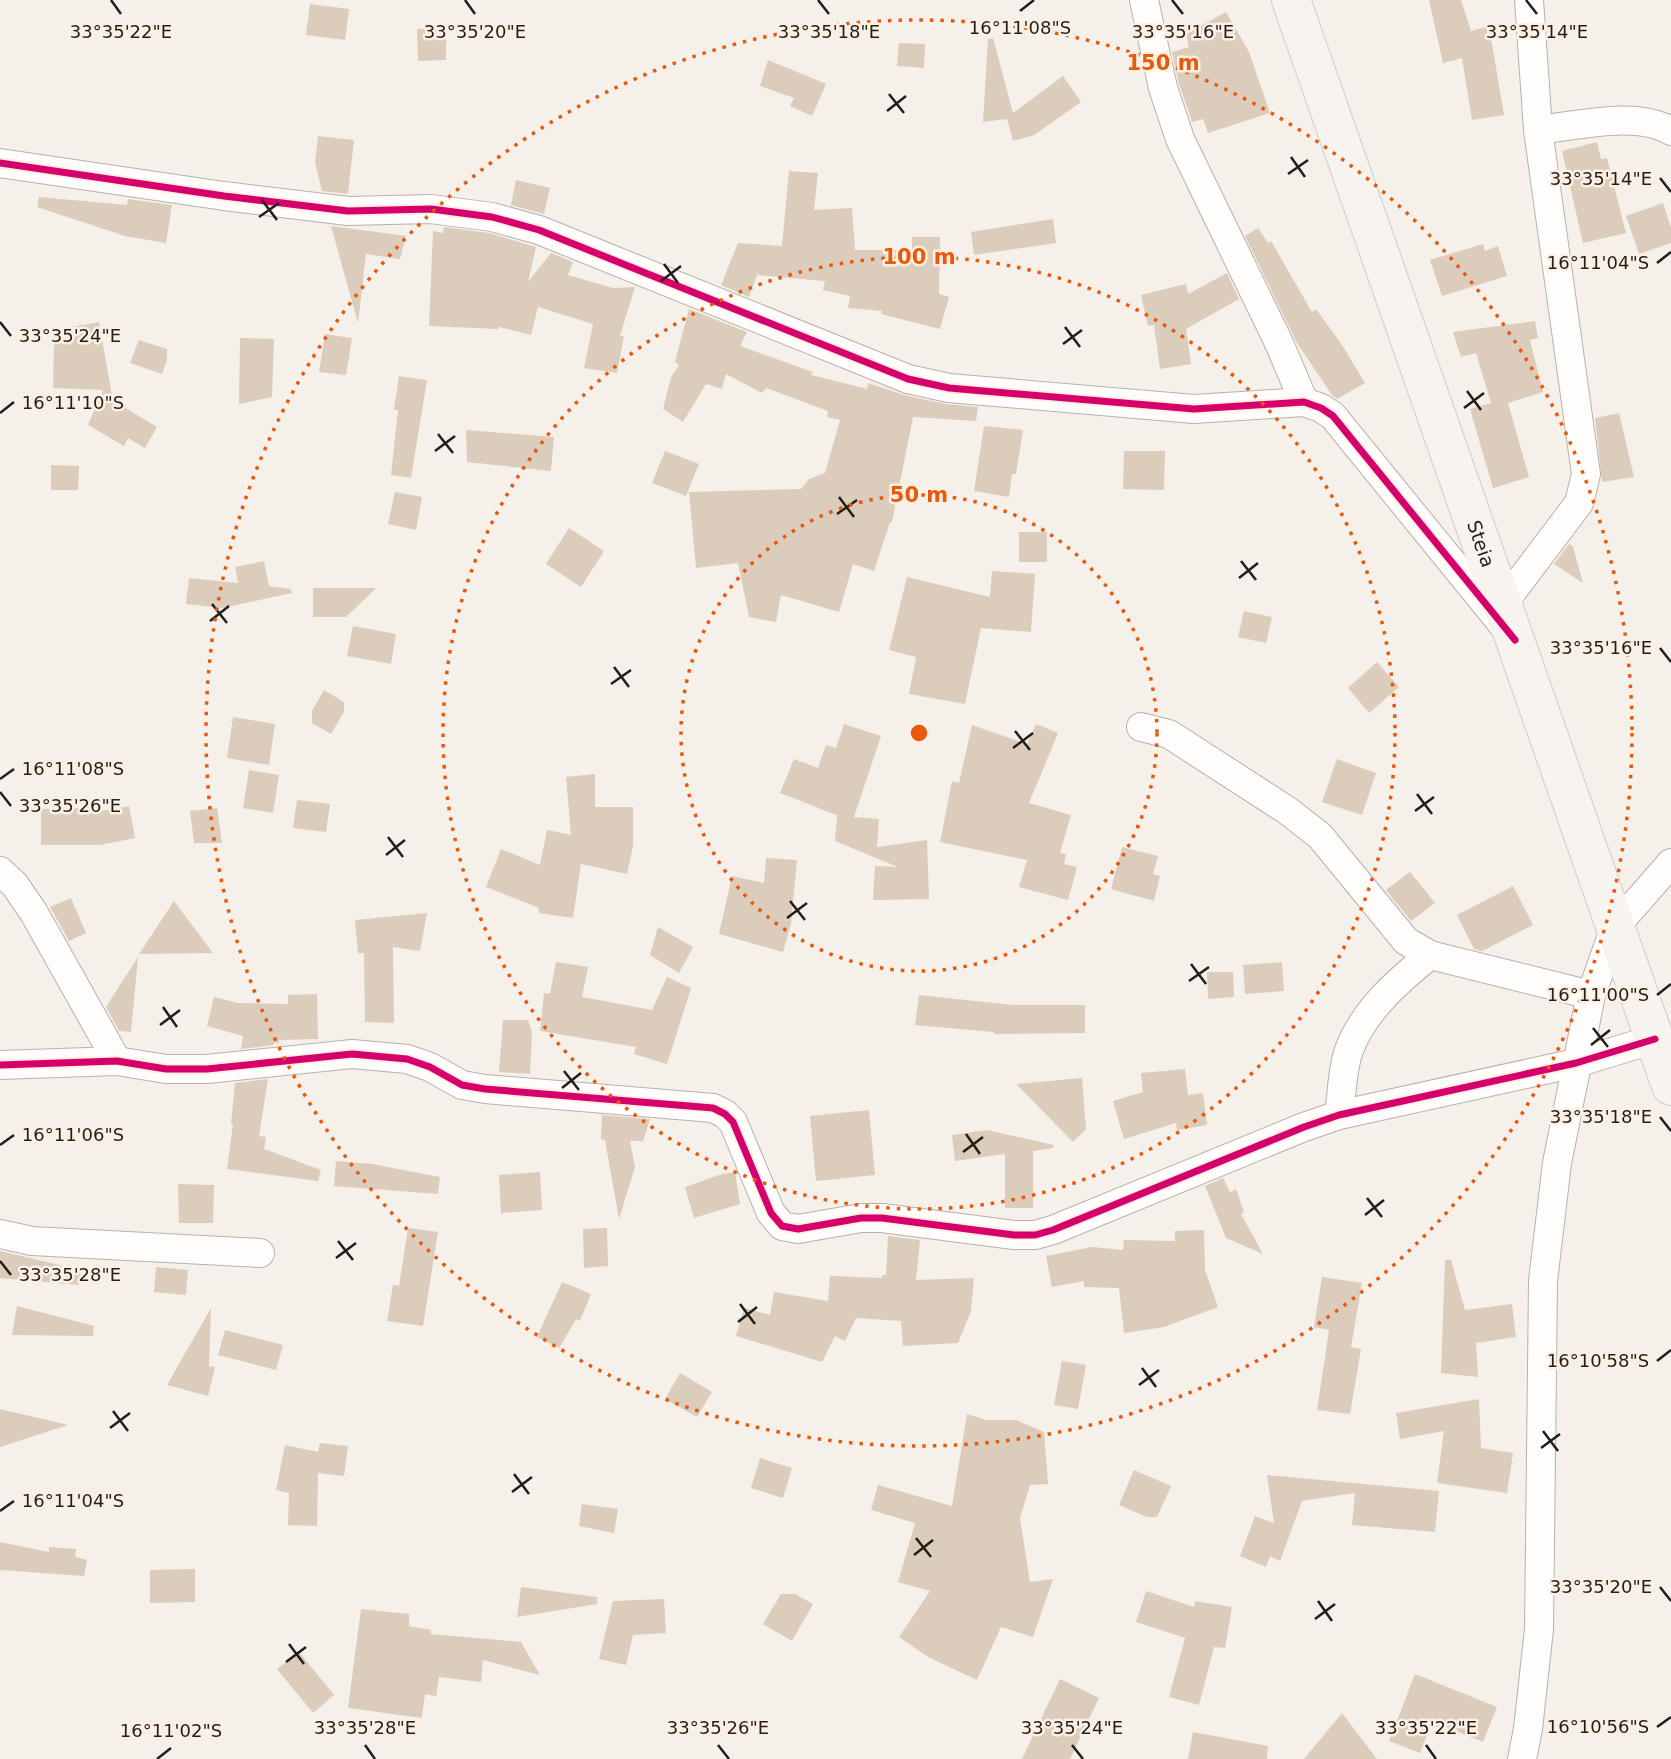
<svg xmlns="http://www.w3.org/2000/svg" width="1671" height="1759" font-family="'DejaVu Sans',sans-serif">
<style>
.building{fill:#dcccbc}
.lines{fill:none;stroke-linecap:round;stroke-linejoin:round}
.street-casing{stroke:#b6b1ac;stroke-width:30}
.primary-casing{stroke:#d0ccca;stroke-width:40}
.street{stroke:#fefdfc;stroke-width:28}
.primary{stroke:#f7f3ef;stroke-width:38}
.cycleway-casing{stroke:#fcefe4;stroke-width:11}
.cycleway{stroke:#d6006c;stroke-width:7}
.ticks{fill:none;stroke:#221e1a;stroke-width:2.5}
.ring{fill:none;stroke:#e8590c;stroke-width:3.5;stroke-dasharray:3.5 7}
.labels{text-anchor:middle;dominant-baseline:central;stroke-width:5;stroke-linejoin:round;paint-order:stroke}
.street-label{font-size:19px;fill:#221e1a;stroke:#fcefe4}
.ticks-label{font-size:18px;text-anchor:middle;fill:#221e1a;stroke:#fcefe4;stroke-width:5;stroke-linejoin:round;paint-order:stroke}
.centre{fill:#e8590c;stroke:#fcefe4;stroke-width:3.5}
.ring-label{font-size:21px;text-anchor:middle;font-weight:bold;fill:#e8590c;stroke:#fcefe4;stroke-width:5;stroke-linejoin:round;paint-order:stroke}
</style>
<rect width="100%" height="100%" fill="#f6f0ea"/>
<g class="building">
<path d="M1429 0H1461L1471 31 1489 26 1504 115 1472 120 1462 58 1443 63Z"/>
<path d="M310 4 349 9 345 40 306 35Z"/>
<path d="M1226 12 1249 52 1270 113 1208 133 1203 119 1192 122 1179 84 1172 52 1189 47 1186 34Z"/>
<path d="M417 29H446V60L418 61Z"/>
<path d="M993 38 1013 113 1063 76 1081 102 1034 135 1013 141 1007 119 983 122 988 39Z"/>
<path d="M899 43 925 44 924 68 897 66Z"/>
<path d="M768 60 826 84 812 116 790 106 794 98 760 86Z"/>
<path d="M318 136 354 140 348 194 322 191 315 162Z"/>
<path d="M1597 142 1601 159 1607 158 1626 233 1583 243 1562 151Z"/>
<path d="M789 171 818 173 814 210 852 208 855 250H912V237H940L939 294 949 297 940 329 881 314 882 311 848 308 850 296 823 290 825 281 757 275 749 297 721 285 738 243 782 246Z"/>
<path d="M516 180 550 188 544 214 511 205Z"/>
<path d="M39 197 127 205 128 199 172 205 166 243 125 236 37 207Z"/>
<path d="M1663 203 1671 228V243L1639 254 1626 216Z"/>
<path d="M1053 219 1056 243 974 255 971 232Z"/>
<path d="M331 226 406 236 400 259 366 254 358 323Z"/>
<path d="M444 227 489 233 536 247 528 282 551 253 573 262 568 275 613 288 635 287 620 336H624L617 373 584 368 593 324 538 307 531 335 499 327 498 329 429 326 433 231 443 233Z"/>
<path d="M1258 228 1268 243 1271 241 1312 312 1316 309 1342 345 1365 383 1337 399 1332 395 1297 343 1245 236Z"/>
<path d="M1483 244 1485 251 1498 246 1507 276 1442 296 1430 260Z"/>
<path d="M1227 273 1239 299 1186 329 1191 364 1160 369 1154 325 1148 326 1141 295 1186 284 1188 294Z"/>
<path d="M689 309 747 332 740 346 813 372 811 375 867 389 868 383 904 395 946 404 978 407 976 421 913 417 892 522H890L874 571 853 564 839 612 781 595 776 622 749 617 738 563 696 568 689 492 801 489 809 479 825 473 840 420 827 417 828 411 766 388 762 393 726 374 722 389 706 384 683 422 663 409 671 377 679 365 675 362Z"/>
<path d="M1535 321 1538 338 1530 340 1543 392 1508 403 1529 477 1493 488 1470 409 1491 403 1476 353 1461 357 1453 332Z"/>
<path d="M99 322 114 407 116 402 157 427 145 448 128 438 124 446 88 425 103 390 53 388 54 343 69 342 66 328Z"/>
<path d="M325 334 352 338 346 375 319 372Z"/>
<path d="M240 338 274 339 272 397 239 404Z"/>
<path d="M139 340 167 349V360L162 374 130 363Z"/>
<path d="M399 376 427 380 411 478 391 475 398 410H394Z"/>
<path d="M1619 413 1634 477 1602 482 1595 418Z"/>
<path d="M984 426 1023 430 1016 474H1012L1009 497 974 491Z"/>
<path d="M466 430 554 437 551 471 467 462Z"/>
<path d="M665 451 699 464 686 496 652 483Z"/>
<path d="M1124 451H1165L1164 490 1123 489Z"/>
<path d="M51 465 79 466 78 490H51Z"/>
<path d="M395 492 422 497 416 530 388 524Z"/>
<path d="M569 528 604 551 581 587 546 564Z"/>
<rect x="1019" y="532" width="28" height="30"/>
<path d="M1569 544 1573 547 1583 583 1554 564Z"/>
<path d="M264 561 269 586 291 589 292 593 223 608 186 604 189 578 238 583 235 567Z"/>
<path d="M992 571 1035 574 1031 632 981 628 965 704 909 694 916 657 889 650 907 577 990 597Z"/>
<path d="M313 588H376L346 617H313Z"/>
<path d="M1244 611 1272 617 1266 643 1238 637Z"/>
<path d="M353 626 396 634 391 664 347 656Z"/>
<path d="M1377 662 1399 687 1369 713 1348 688Z"/>
<path d="M324 690 344 702V712L331 734 312 723V711Z"/>
<path d="M233 717 275 724 269 765 227 758Z"/>
<path d="M844 724 881 736 854 817 879 819 877 847 927 840 929 899 873 900 875 866 898 867 835 841 837 816H839L780 793 794 759 818 768 826 745 836 748Z"/>
<path d="M1036 724 1058 733 1029 803 1071 815 1060 853 1066 854 1064 864 1077 867 1068 900 1019 887 1027 860 940 842 952 781 959 783 972 725 1027 744Z"/>
<path d="M1337 759 1376 773 1362 815 1322 802Z"/>
<path d="M249 770 279 775 273 813 243 808Z"/>
<path d="M595 774V807H633V846L627 874 581 864 573 918 539 913V908L486 887 501 849 540 865 547 830 571 835 566 777Z"/>
<path d="M297 800 330 804 326 832 293 828Z"/>
<path d="M129 806 135 838 100 845H41V809L80 808V815Z"/>
<path d="M217 808 222 843H194L190 811Z"/>
<path d="M1122 847 1158 856 1153 874 1160 876 1154 901 1111 889Z"/>
<path d="M766 858 797 860 791 924 783 952 719 934 732 876 764 883Z"/>
<path d="M1410 872 1435 903 1411 921 1386 890Z"/>
<path d="M1513 886 1533 925 1482 951 1474 949 1457 915Z"/>
<path d="M71 898 86 933 69 941 50 907Z"/>
<path d="M174 901 213 953 139 954Z"/>
<path d="M427 913 420 951 393 947 394 1023 365 1022 364 953H358L355 920Z"/>
<path d="M658 927 693 947 679 973 650 955Z"/>
<path d="M138 957 131 1032 119 1031 106 1007Z"/>
<path d="M556 962 588 967 582 997 652 1010 667 977 691 988 667 1064 634 1054 636 1047 540 1031 544 993 550 994Z"/>
<path d="M1282 962 1284 991 1245 994 1243 965Z"/>
<path d="M1207 972H1233L1234 997 1208 999Z"/>
<path d="M317 994 318 1039 279 1040V1043H274L273 1045 241 1049 243 1036 207 1026 214 997 238 1003 288 1004V995Z"/>
<path d="M919 995 1013 1005H1085V1033L994 1034V1032L915 1025Z"/>
<path d="M503 1020H528L532 1032 530 1074 499 1072Z"/>
<path d="M1185 1069 1188 1095 1203 1093 1207 1125 1177 1130 1176 1123 1124 1139 1113 1101 1143 1092 1141 1073Z"/>
<path d="M1082 1078 1086 1129 1073 1142 1016 1084Z"/>
<path d="M268 1079 259 1136 266 1137 264 1149 321 1170 318 1181 227 1169 233 1124H231L235 1083Z"/>
<path d="M869 1110 875 1175 816 1181 810 1116Z"/>
<path d="M602 1115 650 1119 643 1141H630L635 1167 619 1219 605 1140 601 1139Z"/>
<path d="M987 1130 1054 1145 1053 1148 1033 1151V1208H1005V1154L955 1161 952 1135Z"/>
<path d="M336 1161 372 1164 440 1177 438 1194 334 1186Z"/>
<path d="M540 1172 542 1210 501 1213 499 1175Z"/>
<path d="M735 1172 740 1204 694 1218 685 1187 722 1174Z"/>
<path d="M1223 1178 1230 1192 1236 1189 1244 1212 1241 1214 1263 1254 1226 1238 1205 1186Z"/>
<path d="M178 1184 214 1185 213 1223H179Z"/>
<path d="M408 1228 438 1232 423 1326 387 1321 393 1285 399 1286Z"/>
<path d="M607 1228 608 1266 584 1268 583 1229Z"/>
<path d="M1204 1230 1205 1270 1218 1307 1164 1327 1124 1333 1119 1288 1084 1287V1281L1052 1287 1046 1256 1092 1247 1123 1250 1124 1240 1175 1241V1231Z"/>
<path d="M888 1236 920 1240 916 1280 974 1278 971 1311 958 1343 903 1346 901 1321 856 1318 845 1341 835 1336 822 1362 736 1336 744 1308 770 1315 774 1292 828 1301 830 1276 882 1278V1275H886Z"/>
<path d="M0 1251 81 1270 79 1285 0 1278Z"/>
<path d="M1445 1260H1451L1465 1310 1512 1304 1516 1337 1476 1343 1478 1377 1441 1373Z"/>
<path d="M156 1267 188 1270 186 1295 154 1292Z"/>
<path d="M1322 1277 1362 1283 1351 1347 1361 1349 1350 1414 1317 1410 1329 1330 1314 1327Z"/>
<path d="M562 1282 591 1294 580 1321 576 1319 559 1348 537 1337Z"/>
<path d="M17 1306 94 1326 93 1336 12 1335Z"/>
<path d="M211 1308 209 1366 215 1367 208 1396 167 1385Z"/>
<path d="M225 1330 283 1345 276 1370 218 1355Z"/>
<path d="M1062 1361 1086 1365 1078 1409 1054 1405Z"/>
<path d="M680 1373 712 1392 697 1417 665 1399Z"/>
<path d="M1479 1399 1481 1448 1513 1453 1507 1493 1437 1483 1444 1431 1400 1439 1396 1413Z"/>
<path d="M0 1409 68 1425 0 1447Z"/>
<path d="M967 1414 986 1420H1016L1044 1432 1048 1484 1030 1485 1020 1518 1030 1582 1053 1579 1033 1637 1001 1627 977 1680 928 1657 899 1637 930 1591 898 1582 915 1523 871 1510 878 1485 952 1506Z"/>
<path d="M320 1443 348 1446 344 1476 318 1473 317 1526 288 1525 289 1493 276 1490 285 1445 318 1452Z"/>
<path d="M760 1458 792 1468 783 1498 751 1488Z"/>
<path d="M1134 1470 1171 1486 1157 1517H1147L1119 1505Z"/>
<path d="M1267 1475 1439 1491 1435 1532 1352 1525 1355 1493 1302 1501 1280 1561 1270 1556 1266 1567 1240 1556 1255 1516 1274 1523Z"/>
<path d="M582 1504 618 1509 614 1533 579 1526Z"/>
<path d="M0 1542 49 1552V1547L76 1549 75 1557 87 1560 84 1576 0 1570Z"/>
<path d="M195 1569V1602L150 1603V1570Z"/>
<path d="M521 1587 597 1597V1604L517 1617Z"/>
<path d="M1146 1591 1194 1607 1195 1601 1232 1607 1225 1648 1214 1647 1199 1705 1169 1697 1185 1638 1136 1622Z"/>
<path d="M781 1594H795L813 1604 792 1641 763 1624Z"/>
<path d="M664 1599 666 1633 633 1635 626 1665 599 1659 613 1601Z"/>
<path d="M361 1609 409 1614V1626L431 1630V1634L521 1642 540 1675 483 1660 481 1682 439 1677 436 1696 425 1694 422 1718 348 1708Z"/>
<path d="M299 1652 334 1695 313 1713 277 1669Z"/>
<path d="M1415 1674 1497 1707 1483 1742 1441 1725 1440 1728 1431 1725 1420 1753 1389 1741Z"/>
<path d="M1060 1679 1099 1698 1070 1759H1022Z"/>
<path d="M1342 1713 1377 1759H1304Z"/>
<path d="M1193 1732 1268 1746 1267 1759H1188Z"/>
</g>
<g class="lines">
<defs>
<g id="street">
<path d="M1144 0 1163 88 1180 139 1279 343 1304 402"/>
<path d="M1538 130C1578 126 1636 110 1671 131"/>
<path d="M0 163 224 196 348 211 431 209 492 217 539 230 908 379 949 388 1194 409 1304 402 1321 408 1333 416 1503 625"/>
<path d="M1502 605 1579 503 1586 474 1538 130 1529 0"/>
<path d="M1141 727 1169 734 1288 811 1320 836 1406 941 1430 955 1591 995"/>
<path d="M0 871 15 885 34 913 117 1061"/>
<path d="M0 1065 117 1061 166 1069H207L352 1054 407 1059 430 1067 462 1085 485 1089 713 1108 725 1114 733 1122 771 1213 782 1226 798 1229 861 1218H882L1014 1235H1035L1053 1230 1304 1127 1339 1115 1576 1063 1655 1039"/>
<path d="M1339 1115C1342 1094 1342 1069 1349 1050 1364 1010 1398 981 1430 955"/>
<path d="M0 1234 32 1241 260 1253"/>
<path d="M1522 1759 1528 1729 1539 1629 1543 1281 1557 1163 1591 995 1615 927 1671 863"/>
</g>
<g id="primary">
<path id="s1" d="M1291 0 1671 1086"/>
</g>
</defs>
<use href="#street" class="street-casing"/>
<use href="#primary" class="primary-casing"/>
<use href="#street" class="street"/>
<use href="#primary" class="primary"/>
<defs>
<g id="cycleway">
<path d="M0 163 224 196 348 211 431 209 492 217 539 230 908 379 949 388 1194 409 1304 402 1321 408 1333 416 1515 640"/>
<path d="M0 1065 117 1061 166 1069H207L352 1054 407 1059 430 1067 462 1085 485 1089 713 1108 725 1114 733 1122 771 1213 782 1226 798 1229 861 1218H882L1014 1235H1035L1053 1230 1304 1127 1339 1115 1576 1063 1655 1039"/>
</g>
</defs>
<use href="#cycleway" class="cycleway-casing"/>
<use href="#cycleway" class="cycleway"/>
</g>
<path class="ticks" d="M111 0 121 14M465 0 475 14M818 0 829 14M1172 0 1183 14M1526 0 1537 14M1020 11 1034 0M889 94 904 113M887 111 906 96M1291 157 1305 177M1288 174 1308 160M1660 178 1671 192M262 200 277 220M259 217 279 203M1657 263 1671 252M664 264 678 283M661 281 681 266M0 322 11 336M1065 327 1080 347M1063 344 1082 330M1467 391 1481 410M1464 408 1484 393M0 413 14 402M438 434 453 453M435 451 455 436M839 497 854 517M837 514 857 500M1241 561 1256 580M1239 578 1258 563M212 604 227 623M210 621 229 606M1660 648 1671 662M614 667 629 687M611 684 631 670M1015 731 1030 750M1013 748 1033 733M0 779 14 769M0 792 11 806M1417 794 1432 814M1415 811 1434 797M388 837 403 857M386 855 405 840M790 901 805 920M787 918 807 903M1191 964 1206 984M1189 981 1209 967M1657 995 1671 984M163 1007 177 1027M160 1025 180 1010M1593 1028 1608 1047M1591 1045 1610 1030M564 1071 579 1090M562 1088 581 1073M1660 1117 1671 1131M966 1134 980 1154M0 1145 14 1135M963 1152 983 1137M1367 1198 1382 1217M1365 1215 1384 1200M338 1241 353 1260M336 1258 356 1243M0 1261 11 1275M740 1304 755 1324M738 1322 757 1307M1657 1361 1671 1350M1142 1368 1156 1387M1139 1385 1159 1370M113 1411 128 1431M110 1428 130 1413M1543 1431 1558 1451M1541 1448 1560 1434M514 1474 529 1494M512 1492 532 1477M0 1511 14 1501M916 1538 931 1557M914 1555 933 1540M1660 1587 1671 1601M1318 1601 1332 1621M1315 1619 1335 1604M289 1644 304 1664M286 1662 306 1647M1657 1727 1671 1717M365 1745 375 1759M718 1745 729 1759M1072 1745 1083 1759M1426 1745 1436 1759M157 1759 171 1748"/>
<g class="ring">
<circle cx="919" cy="733" r="238"/>
<circle cx="919" cy="733" r="476"/>
<circle cx="919" cy="733" r="713"/>
</g>
<g class="labels">
<g class="street-label">
<text stroke="none"><textPath href="#s1" startOffset="576">Steia</textPath></text>
</g>
</g>
<g class="ticks-label">
<text x="1020" y="34">16°11'08"S</text>
<text x="121" y="38">33°35'22"E</text>
<text x="475" y="38">33°35'20"E</text>
<text x="829" y="38">33°35'18"E</text>
<text x="1183" y="38">33°35'16"E</text>
<text x="1537" y="38">33°35'14"E</text>
<text x="1601" y="185">33°35'14"E</text>
<text x="1598" y="269">16°11'04"S</text>
<text x="70" y="342">33°35'24"E</text>
<text x="73" y="409">16°11'10"S</text>
<text x="1601" y="654">33°35'16"E</text>
<text x="73" y="775">16°11'08"S</text>
<text x="70" y="812">33°35'26"E</text>
<text x="1598" y="1001">16°11'00"S</text>
<text x="1601" y="1123">33°35'18"E</text>
<text x="73" y="1141">16°11'06"S</text>
<text x="70" y="1281">33°35'28"E</text>
<text x="1598" y="1367">16°10'58"S</text>
<text x="73" y="1507">16°11'04"S</text>
<text x="1601" y="1593">33°35'20"E</text>
<text x="1598" y="1733">16°10'56"S</text>
<text x="365" y="1734">33°35'28"E</text>
<text x="718" y="1734">33°35'26"E</text>
<text x="1072" y="1734">33°35'24"E</text>
<text x="1426" y="1734">33°35'22"E</text>
<text x="171" y="1737">16°11'02"S</text>
</g>
<circle cx="919" cy="733" r="10" class="centre"/>
<g class="ring-label">
<text x="1163" y="70">150 m</text>
<text x="919" y="264">100 m</text>
<text x="919" y="502">50 m</text>
</g>
</svg>
